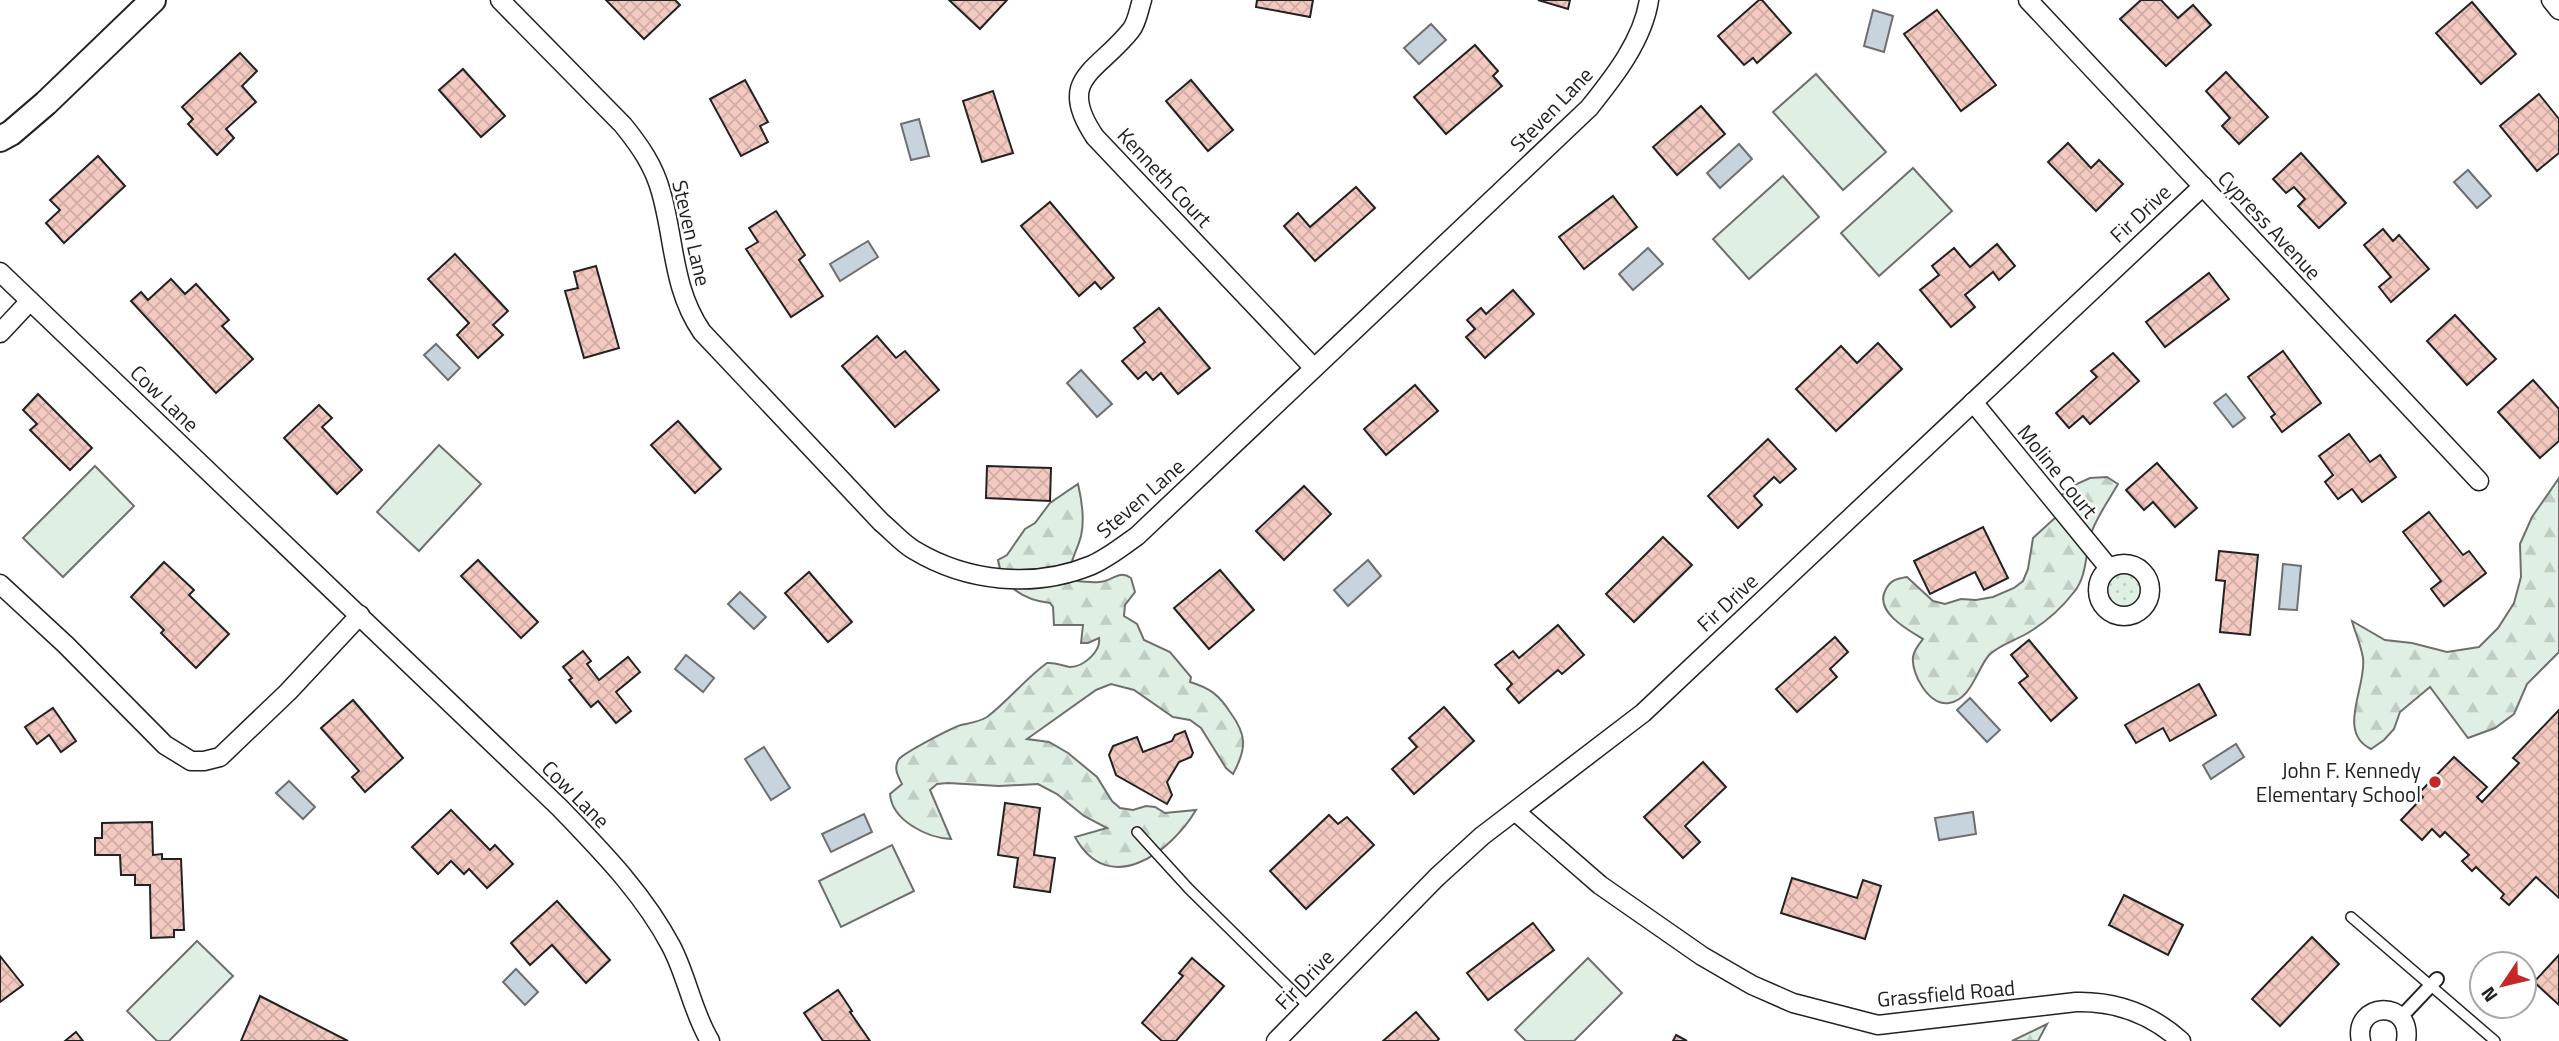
<svg xmlns="http://www.w3.org/2000/svg" width="2559" height="1041" font-family="'Titillium Web',sans-serif">
<style>
.grass{fill:url(#grass-dots);stroke:#6f6f6f;stroke-width:2}
.forest{fill:url(#forest-firs);stroke:#6f6f6f;stroke-width:2}
.pitch{fill:#e0efe3;stroke:#6f6f6f;stroke-width:2}
.water{fill:#c7d3dd;stroke:#6f6f6f;stroke-width:2}
.building{fill:url(#building-cross-hatch);stroke:#222;stroke-width:2}
.lines{fill:none;stroke-linecap:round;stroke-linejoin:round}
.service-casing{stroke:#222;stroke-width:12}
.pedestrian-casing{stroke:#222;stroke-width:16}
.minor-casing{stroke:#222;stroke-width:21}
.secondary-casing{stroke:#222;stroke-width:28}
.service{stroke:#fff;stroke-width:9}
.pedestrian{stroke:#fff;stroke-width:12}
.minor{stroke:#fff;stroke-width:18}
.secondary{stroke:#fff;stroke-width:24}
.poi-dot{fill:#c62828;stroke:#fff;stroke-width:2.5}
.labels{text-anchor:middle;dominant-baseline:central;stroke-width:5;stroke-linejoin:round;paint-order:stroke}
.street-label{font-size:21px;fill:#222;stroke:#fff}
.poi-label{font-size:21px;fill:#222;stroke:#fff;text-anchor:end}
</style>
<defs>
<pattern id="grass-dots" width="8" height="8" patternUnits="userSpaceOnUse" patternTransform="scale(1.75)"><rect width="8" height="8" fill="#e0efe3"/><path d="M2 2h.1M6 6h.1" fill="none" stroke="#c0cdc2" stroke-width="1.8" stroke-linecap="round"/></pattern>
<pattern id="forest-firs" width="22" height="20" patternUnits="userSpaceOnUse" patternTransform="scale(1.75)"><rect width="22" height="20" fill="#e0efe3"/><path d="M5 1l3.5 6h-7zM16 11l3.5 6h-7z" fill="#c0cdc2"/></pattern>
<pattern id="building-cross-hatch" width="8" height="8" patternUnits="userSpaceOnUse" patternTransform="scale(1.75)"><rect width="8" height="8" fill="#f3c9c0"/><path d="M0 0l8 8M0 8l8-8" fill="none" stroke="#d0aca5"/></pattern>
</defs>
<rect width="100%" height="100%" fill="#fff"/>
<circle class="grass" cx="2124" cy="590" r="21"/>
<g class="forest">
<path d="M2107 477 2118 484C2109 500 2098 515 2092 531 2085 551 2088 575 2074 592 2061 609 2045 623 2026 634 2014 641 1999 645 1989 655 1977 669 1971 700 1949 703 1929 706 1911 674 1913 657 1914 650 1919 644 1923 639 1908 630 1875 612 1885 591 1890 580 1896 579 1907 577L1933 601 1945 604 1961 599 1976 600 1993 597 2014 588 2023 581 2028 569 2033 538 2056 517 2062 495 2070 487 2090 478Z"/>
<path d="M2559 478V652L2527 684 2514 714 2495 728 2468 738 2430 687 2400 712 2394 729 2384 740 2371 749C2336 732 2367 686 2363 658 2361 645 2355 632 2352 621L2385 640 2412 643 2447 652 2479 647 2498 628 2514 603 2521 577 2520 544 2532 517Z"/>
<path d="M1078 484C1082 501 1085 519 1081 536 1076 555 1070 557 1070 580 1079 581 1089 583 1099 582 1112 582 1118 569 1131 578L1135 592 1125 605 1124 616 1137 624 1144 640 1170 652 1191 677 1190 682C1210 688 1219 695 1230 712 1247 735 1247 748 1233 774L1226 768 1201 728 1190 720 1173 717 1134 690 1111 684 1096 690 1027 739 1049 742 1068 753 1097 777 1112 801 1120 808 1133 810 1146 806 1155 807 1165 813 1196 810C1171 852 1109 899 1075 837L1107 828 1084 816 1057 794 1038 784 999 786 948 783 937 784 930 790 951 839C928 838 892 821 890 794L902 784C898 776 893 768 899 759 904 753 951 728 961 725 970 723 979 722 987 717 1009 700 1025 679 1047 663 1056 662 1062 666 1070 667 1084 667 1101 651 1099 638L1088 643H1081L1083 625H1054L1053 607 1050 603C1024 600 1002 587 998 560L1007 555 1025 529 1035 523 1050 503Z"/>
<path d="M2047 1024 2038 1041H2012Z"/>
</g>
<g class="pitch">
<path d="M1816 74 1886 152 1843 190 1773 112Z"/>
<path d="M1913 168 1952 211 1879 276 1841 233Z"/>
<path d="M1783 176 1819 217 1749 279 1713 239Z"/>
<path d="M439 445 481 484 419 551 377 512Z"/>
<path d="M95 466 134 506 63 577 23 538Z"/>
<path d="M892 845 914 891 841 927 819 881Z"/>
<path d="M197 941 233 976 169 1041H157L127 1011Z"/>
<path d="M1588 958 1622 993 1574 1041H1526L1515 1030Z"/>
</g>
<g class="water">
<path d="M1873 10 1893 16 1884 52 1864 46Z"/>
<path d="M1431 24 1446 40 1419 64 1404 48Z"/>
<path d="M919 119 929 156 911 160 901 124Z"/>
<path d="M1739 144 1752 159 1720 188 1707 173Z"/>
<path d="M2468 170 2491 196 2477 208 2454 182Z"/>
<path d="M868 241 878 257 840 281 830 264Z"/>
<path d="M1648 248 1663 264 1633 290 1619 274Z"/>
<path d="M436 344 460 368 448 380 424 355Z"/>
<path d="M1081 370 1112 404 1097 417 1067 383Z"/>
<path d="M2226 394 2245 418 2233 427 2214 403Z"/>
<path d="M1368 560 1381 576 1348 606 1334 590Z"/>
<path d="M2283 564 2301 566 2297 610 2279 609Z"/>
<path d="M740 592 766 617 754 629 728 604Z"/>
<path d="M686 655 714 678 703 692 675 669Z"/>
<path d="M1970 698 2000 730 1987 742 1957 710Z"/>
<path d="M2236 744 2244 757 2211 779 2203 765Z"/>
<path d="M764 747 790 788 771 800 745 759Z"/>
<path d="M289 781 315 807 303 819 276 793Z"/>
<path d="M1973 812 1976 834 1939 840 1935 818Z"/>
<path d="M864 814 872 832 831 852 822 834Z"/>
<path d="M516 969 538 992 525 1005 503 982Z"/>
</g>
<g class="building">
<path d="M606 0H675L680 5 644 39Z"/>
<path d="M949 0H1007L980 29Z"/>
<path d="M1257 0H1313L1310 17 1256 7Z"/>
<path d="M1538 0H1570L1568 9Z"/>
<path d="M1759 0H1762L1791 33 1757 63 1753 58 1744 65 1718 36Z"/>
<path d="M2141 0H2161L2178 18 2193 5 2211 25 2166 66 2120 19Z"/>
<path d="M2472 2 2516 54 2481 84 2436 33Z"/>
<path d="M1937 10 1996 85 1961 111 1904 34Z"/>
<path d="M1475 45 1498 71 1493 76 1502 86 1446 134 1414 97Z"/>
<path d="M240 53 257 71 242 86 256 102 226 129 234 138 217 155 188 124 193 119 182 107Z"/>
<path d="M463 69 505 116 481 137 439 90Z"/>
<path d="M2226 72 2268 117 2239 144 2222 126 2230 118 2206 91Z"/>
<path d="M745 80 768 122 760 126 768 142 741 156 710 99Z"/>
<path d="M1191 80 1233 130 1208 151 1166 101Z"/>
<path d="M993 91 1013 153 982 162 963 101Z"/>
<path d="M2539 94 2559 119V153L2537 171 2500 126Z"/>
<path d="M1701 106 1725 134 1677 175 1653 147Z"/>
<path d="M2068 143 2091 168 2099 160 2123 184 2096 211 2048 162Z"/>
<path d="M2301 153 2346 203 2319 228 2298 206 2305 199 2294 187 2286 193 2273 179Z"/>
<path d="M98 156 125 186 64 243 46 223 60 210 50 200Z"/>
<path d="M1356 187 1375 208 1315 261 1284 226 1298 213 1310 227Z"/>
<path d="M1613 196 1637 227 1584 269 1559 237Z"/>
<path d="M1050 202 1114 278 1101 289 1095 282 1079 296 1021 226Z"/>
<path d="M776 211 805 255 799 260 823 296 791 317 746 249 758 242 749 228Z"/>
<path d="M2383 229 2393 241 2399 235 2429 269 2391 302 2379 287 2391 277 2364 245Z"/>
<path d="M1997 244 2015 266 1999 280 1993 272 1965 295 1975 307 1951 327 1920 290 1939 275 1932 266 1954 248 1970 267Z"/>
<path d="M455 254 508 311 493 325 503 335 478 358 457 335 469 323 428 279Z"/>
<path d="M596 266 619 348 584 358 565 291 578 288 574 272Z"/>
<path d="M2209 273 2229 299 2165 347 2146 322Z"/>
<path d="M171 279 185 294 196 284 229 320 222 326 253 359 216 393 131 301 141 292 148 300Z"/>
<path d="M1513 290 1534 314 1485 358 1466 337 1475 329 1467 320 1481 308 1486 314Z"/>
<path d="M1159 308 1210 368 1178 394 1161 373 1153 380 1146 372 1138 379 1122 361 1145 342 1134 328Z"/>
<path d="M2455 315 2496 359 2467 385 2427 341Z"/>
<path d="M877 336 896 358 905 351 939 390 895 427 842 366Z"/>
<path d="M1878 343 1902 369 1836 431 1796 389 1841 346 1857 363Z"/>
<path d="M2283 351 2321 403 2282 432 2271 417 2275 414 2248 377Z"/>
<path d="M2113 353 2139 381 2090 424 2083 416 2069 428 2056 413 2097 377 2091 371Z"/>
<path d="M2533 380 2559 409V441L2540 458 2498 412Z"/>
<path d="M1415 385 1438 411 1386 455 1364 429Z"/>
<path d="M38 394 92 448 70 470 30 430 37 424 23 410Z"/>
<path d="M319 405 332 418 322 427 362 470 337 494 284 438Z"/>
<path d="M678 421 721 469 695 493 651 445Z"/>
<path d="M2349 434 2370 462 2380 455 2396 477 2362 502 2352 489 2338 499 2325 482 2333 475 2319 456Z"/>
<path d="M1768 439 1796 469 1780 483 1774 477 1754 496 1762 505 1738 528 1708 496Z"/>
<path d="M2157 463 2197 508 2175 527 2153 502 2144 510 2126 490Z"/>
<path d="M987 466 1051 468 1050 501 986 498Z"/>
<path d="M1304 486 1331 514 1284 560 1256 531Z"/>
<path d="M2429 512 2463 555 2469 551 2486 573 2444 606 2431 589 2441 581 2403 532Z"/>
<path d="M1983 527 2008 578 1984 590 1975 572 1930 594 1914 561Z"/>
<path d="M1663 537 1692 565 1634 622 1606 594Z"/>
<path d="M2219 551 2258 555 2250 635 2220 632 2225 581 2216 580Z"/>
<path d="M478 560 538 622 521 638 461 576Z"/>
<path d="M164 562 194 590 189 595 229 634 196 668 161 633 164 630 131 597Z"/>
<path d="M1220 570 1254 610 1209 649 1174 608Z"/>
<path d="M809 572 852 622 828 642 785 593Z"/>
<path d="M1558 625 1584 655 1562 674 1558 670 1519 703 1507 689 1512 684 1495 665 1513 651 1519 658Z"/>
<path d="M1835 637 1848 652 1830 669 1837 677 1797 712 1776 689Z"/>
<path d="M2029 640 2077 698 2051 721 2019 683 2028 676 2011 655Z"/>
<path d="M583 651 591 661 587 664 599 680 628 657 640 672 616 692 631 711 616 723 598 701 591 707 569 680 572 678 563 667Z"/>
<path d="M2199 684 2216 715 2170 741 2163 728 2136 743 2125 725Z"/>
<path d="M353 700 403 758 365 792 352 777 359 771 321 728Z"/>
<path d="M1444 707 1474 741 1414 794 1392 769 1417 747 1409 738Z"/>
<path d="M53 708 76 741 61 752 49 735 37 744 25 727Z"/>
<path d="M2559 710V898L2536 877 2509 905 2501 898 2504 894 2476 867 2472 871 2462 861 2469 855 2445 832 2440 837 2432 829 2422 840 2401 820 2423 797 2419 793 2454 757 2487 787 2477 797 2482 802 2519 763 2513 758Z"/>
<path d="M1185 731 1193 753 1191 757 1179 762 1167 782 1172 795 1167 804 1116 775 1109 755 1113 746 1137 737 1143 752 1172 741 1175 735Z"/>
<path d="M1703 762 1726 787 1685 826 1700 842 1683 858 1644 817Z"/>
<path d="M1005 803 1040 808 1034 855 1055 858 1050 892 1014 887 1018 858 998 855Z"/>
<path d="M451 810 490 850 495 845 513 864 487 888 469 869 464 874 451 861 438 874 412 847Z"/>
<path d="M1329 815 1338 824 1347 817 1374 845 1306 909 1270 871Z"/>
<path d="M152 822 153 855 162 854V859H181L184 930H174V937L151 938 150 885H135V875H121L120 855H95V838H102V823Z"/>
<path d="M1792 878 1857 898 1863 880 1881 886 1865 939 1781 913Z"/>
<path d="M2124 895 2183 925 2168 955 2109 925Z"/>
<path d="M557 901 610 960 586 983 552 945 530 965 511 943Z"/>
<path d="M1533 923 1554 950 1488 1000 1467 973Z"/>
<path d="M2312 937 2339 964 2280 1026 2252 999Z"/>
<path d="M2559 955V1005L2534 982Z"/>
<path d="M0 956 23 985 0 1002Z"/>
<path d="M1192 958 1224 986 1176 1041H1162L1142 1023 1183 976 1179 973Z"/>
<path d="M838 990 852 1011 850 1012 870 1041H823L804 1013Z"/>
<path d="M260 996 348 1041H241Z"/>
<path d="M1416 1012 1439 1039 1437 1041H1383Z"/>
<path d="M76 1032 83 1041H65Z"/>
<path d="M1676 1035 1687 1041H1673Z"/>
</g>
<g class="lines">
<defs>
<g id="service">
<path d="M1137 832 1189 889 1308 1006"/>
<path d="M2351 917 2495 1041"/>
</g>
<path id="pedestrian" d="M2401 1017 2437 979"/>
<g id="minor">
<path d="M500 0 623 125C640 146 654 166 661 192 675 241 672 288 702 332L881 522C892 531 902 543 914 550 967 582 1034 589 1092 565 1108 558 1123 546 1137 536L1589 108C1614 77 1643 40 1649 0"/>
<path d="M1142 0C1139 9 1137 23 1131 30 1098 72 1055 78 1095 137L1314 368"/>
<path d="M2028 0 2479 481"/>
<path d="M2551 0 2559 10"/>
<path d="M0 272 560 808C602 852 643 893 671 946 687 976 692 1011 710 1041"/>
<path d="M0 333 30 301"/>
<path d="M1973 402 2109 568"/>
<circle cx="2124" cy="590" r="26"/>
<path d="M0 584 66 645 165 745 191 761H204L220 757 288 692 360 615"/>
<path d="M1516 812 1600 885 1702 956 1752 985 1793 1003 1878 1025 2076 1002C2116 1001 2151 1014 2181 1041"/>
<path d="M1276 1041 1437 877 1482 836 1643 713 2203 186"/>
<path d="M2361 1041C2352 1002 2413 998 2406 1041"/>
</g>
<path id="secondary" d="M0 139 11 133 46 103 153 0"/>
</defs>
<use href="#service" class="service-casing"/>
<use href="#pedestrian" class="pedestrian-casing"/>
<use href="#minor" class="minor-casing"/>
<use href="#secondary" class="secondary-casing"/>
<use href="#service" class="service"/>
<use href="#pedestrian" class="pedestrian"/>
<use href="#minor" class="minor"/>
<use href="#secondary" class="secondary"/>
</g>
<circle class="poi-dot" cx="2435" cy="782" r="7"/>
<g class="labels">
<g class="street-label">
<text transform="translate(1551 109) rotate(-46)">Steven Lane</text>
<text transform="translate(1165 177) rotate(47)">Kenneth Court</text>
<text transform="translate(2140 213) rotate(-43)">Fir Drive</text>
<text transform="translate(2270 225) rotate(47)">Cypress Avenue</text>
<text transform="translate(692 233) rotate(77)">Steven Lane</text>
<text transform="translate(165 398) rotate(44)">Cow Lane</text>
<text transform="translate(2058 471) rotate(51)">Moline Court</text>
<text transform="translate(1140 498) rotate(-41)">Steven Lane</text>
<text transform="translate(1727 602) rotate(-43)">Fir Drive</text>
<text transform="translate(576 794) rotate(45)">Cow Lane</text>
<text transform="translate(1304 979) rotate(-46)">Fir Drive</text>
<text transform="translate(1946 993) rotate(-5)">Grassfield Road</text>
</g>
<g class="poi-label">
<text x="2421" y="770">John F. Kennedy<tspan x="2421" dy="24">Elementary School</tspan></text>
</g>
</g>
<g transform="translate(2503 985) rotate(235)"><circle r="33" fill="#ffffff" stroke="#a7a7a7" stroke-width="2"/>
<path d="M0-5L12 26L0 18L-12 26Z" fill="#c62828"/>
<text y="-10" font-size="19" font-weight="bold" text-anchor="middle" fill="#222222">N</text>
</g>
</svg>
